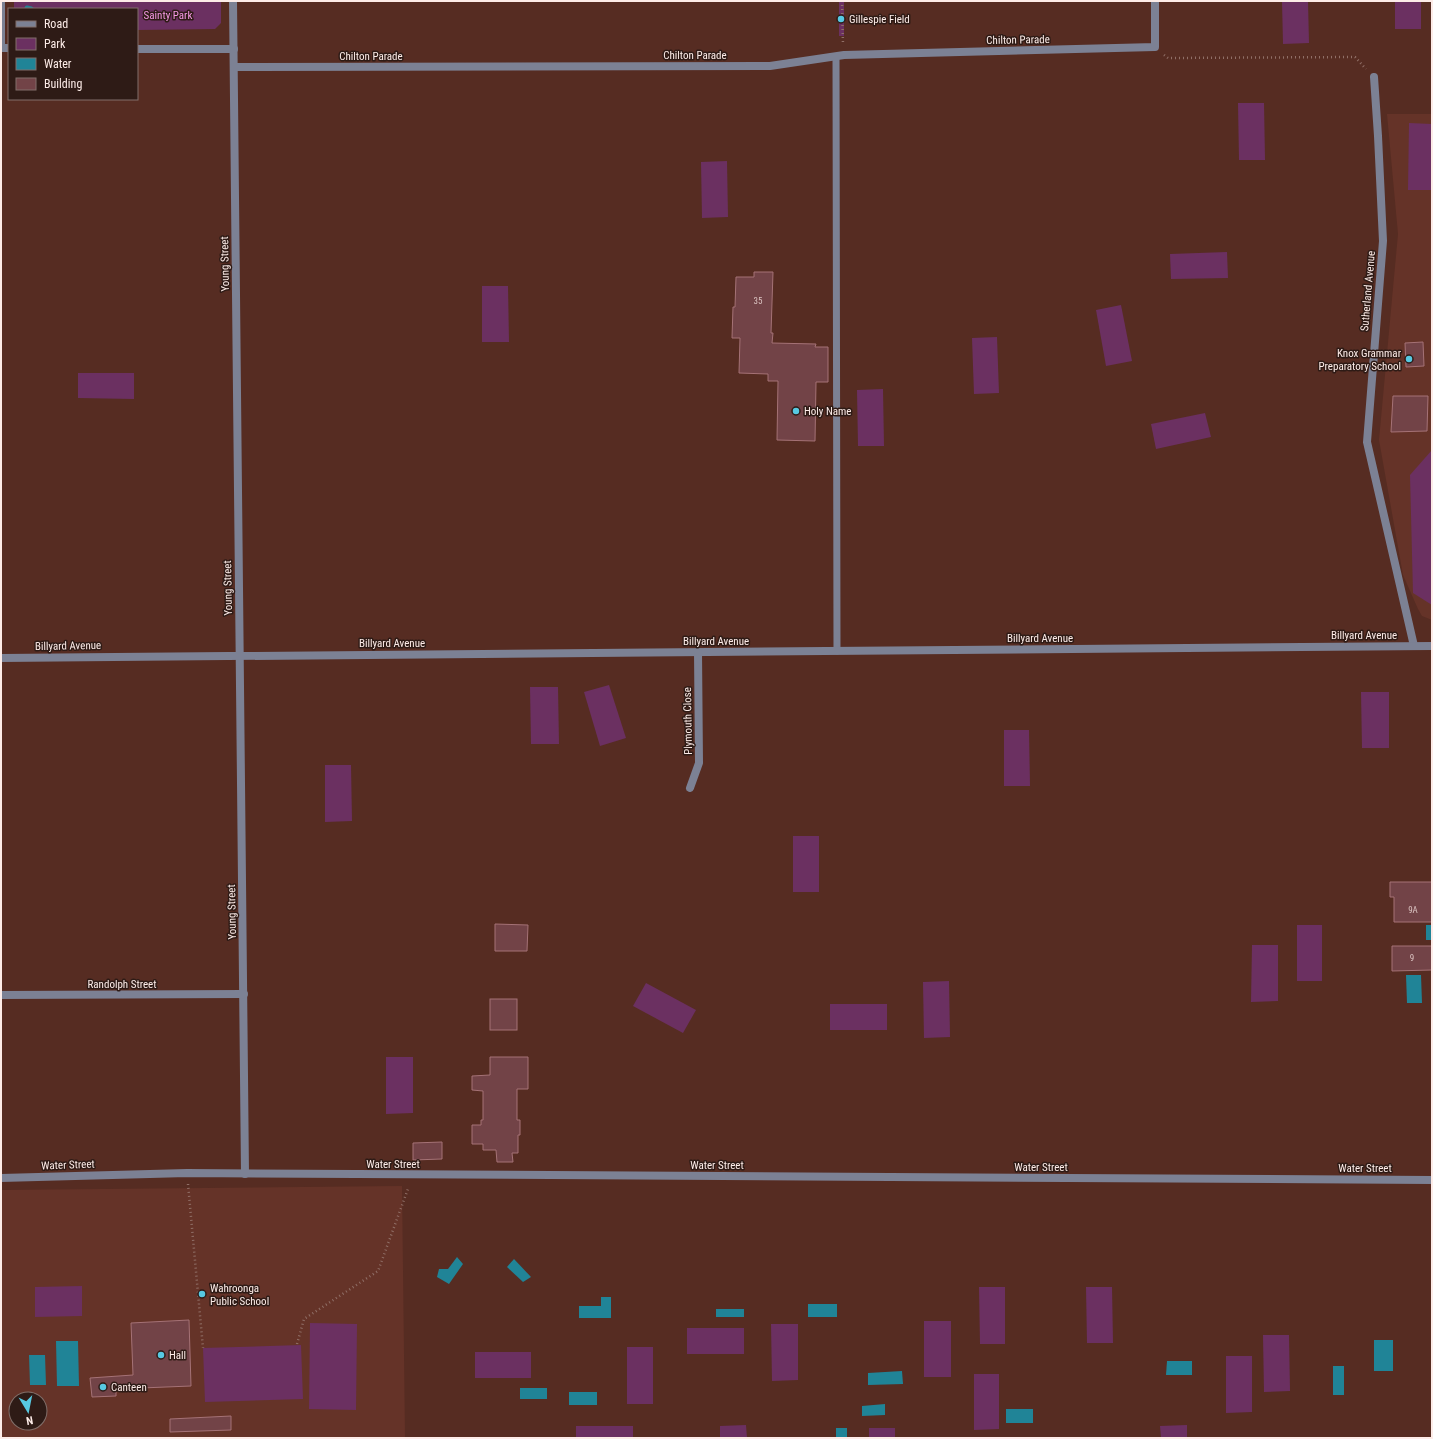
<svg xmlns="http://www.w3.org/2000/svg" width="1433" height="1439" font-family="'Roboto Condensed',sans-serif">
<style>
.built{fill:#653328;fill-rule:evenodd}
.green{fill:#6b3061}
.water{fill:#208497}
.lines{fill:none;stroke-linecap:round;stroke-linejoin:round}
.stream{stroke:#208497;stroke-width:5}
.building{fill:#724347;stroke:#a57276}
.path{stroke:#906f67;stroke-width:2.5;stroke-dasharray:1 3;stroke-linecap:butt}
.lane{stroke:#7c8194;stroke-width:7}
.street{stroke:#7c8194;stroke-width:8}
.poi-dot{fill:#57c9e2;stroke:#2e1b16;stroke-width:1.5}
.labels{text-anchor:middle;dominant-baseline:central;stroke-width:3;stroke-linejoin:round;paint-order:stroke}
.number-label{font-size:9px;fill:#dac2c0}
.park-label{font-size:11px;fill:#f699e5;stroke:#2e1b16}
.poi-label{font-size:11px;fill:#fdece8;stroke:#2e1b16;text-anchor:start}
.street-label{font-size:11px;fill:#fdece8;stroke:#2e1b16}
</style>
<rect width="100%" height="100%" fill="#562c22"/>
<g class="built">
<path d="M1387 114H1432V620L1422 616 1418 609 1403 575 1379 440 1398 234Z"/>
<path d="M402 1186 405 1438H1V1190ZM16 1399H40V1423H16Z"/>
</g>
<g class="green">
<path d="M14 1H221V23L215 29 137 30V9H14Z"/>
<rect x="839" y="1" width="5" height="35"/>
<path d="M1282 1H1308L1309 43 1283 44Z"/>
<rect x="1395" y="1" width="26" height="28"/>
<path d="M1238 103H1264L1265 160H1239Z"/>
<path d="M1409 123 1432 124V190H1408Z"/>
<path d="M727 161 728 217 702 218 701 162Z"/>
<path d="M1227 252 1228 278 1171 279 1170 254Z"/>
<path d="M482 286H508L509 342H482Z"/>
<path d="M1121 305 1132 361 1106 366 1096 310Z"/>
<path d="M997 337 999 393 974 394 972 338Z"/>
<path d="M78 373H134V399L78 398Z"/>
<path d="M883 389 884 446H858L857 390Z"/>
<path d="M1205 413 1211 437 1156 449 1151 424Z"/>
<path d="M1432 450V605L1413 593 1410 475Z"/>
<path d="M609 685 626 738 600 746 584 692Z"/>
<path d="M530 687H558L559 744H531Z"/>
<path d="M1361 692H1389V748H1362Z"/>
<path d="M1004 730H1029L1030 786H1004Z"/>
<path d="M325 765H351L352 821 325 822Z"/>
<rect x="793" y="836" width="26" height="56"/>
<rect x="1297" y="925" width="25" height="56"/>
<path d="M1252 945H1278V1001L1251 1002Z"/>
<path d="M949 981 950 1037 924 1038 923 982Z"/>
<path d="M646 983 696 1010 683 1033 633 1006Z"/>
<rect x="830" y="1004" width="57" height="26"/>
<path d="M386 1057H413V1113L386 1114Z"/>
<path d="M82 1286V1316L35 1317V1287Z"/>
<path d="M979 1287H1005V1344H980Z"/>
<path d="M1086 1287H1112L1113 1343H1087Z"/>
<rect x="924" y="1321" width="27" height="56"/>
<path d="M310 1323 357 1324 356 1410 309 1409Z"/>
<path d="M771 1324H798V1380L772 1381Z"/>
<rect x="687" y="1328" width="57" height="26"/>
<path d="M1263 1335H1289L1290 1391 1264 1392Z"/>
<path d="M301 1345 303 1399 205 1402 203 1348Z"/>
<rect x="627" y="1347" width="26" height="57"/>
<rect x="475" y="1352" width="56" height="26"/>
<path d="M1226 1356H1252V1412L1226 1413Z"/>
<path d="M974 1374H999V1429L974 1430Z"/>
<path d="M746 1425 747 1438H720V1426Z"/>
<path d="M1187 1425V1438H1161L1160 1426Z"/>
<rect x="576" y="1426" width="57" height="12"/>
<rect x="869" y="1428" width="26" height="10"/>
</g>
<g class="water">
<rect x="1426" y="925" width="6" height="15"/>
<path d="M1406 975H1421L1422 1003H1407Z"/>
<path d="M457 1257 463 1264 449 1284 437 1277 439 1269H448Z"/>
<path d="M514 1259 531 1277 523 1282 507 1267Z"/>
<path d="M601 1297H611V1318H579V1306H601Z"/>
<rect x="808" y="1304" width="29" height="13"/>
<rect x="716" y="1309" width="28" height="8"/>
<rect x="1374" y="1340" width="19" height="31"/>
<path d="M56 1341H78L79 1386H57Z"/>
<path d="M29 1355H45L46 1385H30Z"/>
<path d="M1167 1361H1192V1375H1166Z"/>
<rect x="1333" y="1366" width="11" height="29"/>
<path d="M902 1371 903 1384 868 1385V1373Z"/>
<rect x="520" y="1388" width="27" height="11"/>
<rect x="569" y="1392" width="28" height="13"/>
<path d="M885 1404V1415L862 1416V1406Z"/>
<rect x="1006" y="1409" width="27" height="14"/>
<rect x="836" y="1428" width="11" height="10"/>
</g>
<g class="lines">
<path class="stream" d="M27 8 31 9"/>
</g>
<g class="building">
<path d="M754 272H773L771 333H773L772 343 816 344 815 347H828V382H816L815 441 777 440 778 381H768V374L739 373 740 338H732L733 307H735L736 277H754Z"/>
<path d="M1423 342 1424 366 1406 367 1405 343Z"/>
<path d="M1393 396H1428L1427 431 1391 432Z"/>
<path d="M1390 882H1432V922H1394V897H1390Z"/>
<path d="M495 924 528 925 527 951H495Z"/>
<path d="M1392 946H1432V970L1392 971Z"/>
<rect x="490" y="999" width="27" height="31"/>
<path d="M490 1057H528V1089H517V1120H520V1135H518V1153H512L513 1162H497L496 1150H483V1144H472V1125H481V1120H483V1091L472 1090V1076L490 1075Z"/>
<path d="M442 1142V1159L413 1160V1143Z"/>
<path d="M189 1320 191 1386 116 1389V1396L92 1397 90 1378 133 1375 131 1323Z"/>
<path d="M231 1416V1430L170 1432V1419Z"/>
</g>
<g class="lines">
<g class="path">
<path d="M842 1 843 45"/>
<path d="M1164 55 1168 58 1355 57 1366 69"/>
<path d="M188 1184 203 1348"/>
<path d="M297 1344 304 1319 378 1271 408 1189"/>
</g>
<path class="lane" d="M836 57 837 651"/>
<g class="street">
<path d="M1 1V48"/>
<path d="M233 1 245 1174"/>
<path d="M1 48H9"/>
<path d="M137 49H234"/>
<path d="M234 67 770 66 844 55 1155 47V1"/>
<path d="M1374 77 1378 136 1383 241 1367 442 1414 646"/>
<path d="M1 658 1432 646"/>
<path d="M690 788 699 763 698 652"/>
<path d="M1 995 244 994"/>
<path d="M1 1178 187 1173 1432 1180"/>
</g>
</g>
<g class="poi-dot">
<circle cx="841" cy="19" r="4"/>
<circle cx="1409" cy="359" r="4"/>
<circle cx="796" cy="411" r="4"/>
<circle cx="202" cy="1294" r="4"/>
<circle cx="161" cy="1355" r="4"/>
<circle cx="103" cy="1387" r="4"/>
</g>
<g class="labels">
<g class="number-label">
<text x="758" y="301">35</text>
<text x="1413" y="910">9A</text>
<text x="1412" y="958">9</text>
</g>
<g class="park-label">
<text x="168" y="15">Sainty Park</text>
</g>
<g class="poi-label">
<text x="849" y="19">Gillespie Field</text>
<text x="1401" y="353" text-anchor="end">Knox Grammar<tspan x="1401" dy="13">Preparatory School</tspan></text>
<text x="804" y="411">Holy Name</text>
<text x="210" y="1288">Wahroonga<tspan x="210" dy="13">Public School</tspan></text>
<text x="169" y="1355">Hall</text>
<text x="111" y="1387">Canteen</text>
</g>
<g class="street-label">
<text transform="translate(1018 40) rotate(-1)">Chilton Parade</text>
<text x="695" y="55">Chilton Parade</text>
<text x="371" y="56">Chilton Parade</text>
<text transform="translate(225 264) rotate(-91)">Young Street</text>
<text transform="translate(1368 291) rotate(-85)">Sutherland Avenue</text>
<text transform="translate(228 588) rotate(-91)">Young Street</text>
<text x="1364" y="635">Billyard Avenue</text>
<text x="1040" y="638">Billyard Avenue</text>
<text x="716" y="641">Billyard Avenue</text>
<text x="392" y="643">Billyard Avenue</text>
<text transform="translate(68 646) rotate(-1)">Billyard Avenue</text>
<text transform="translate(688 721) rotate(-91)">Plymouth Close</text>
<text transform="translate(232 912) rotate(-91)">Young Street</text>
<text x="122" y="984">Randolph Street</text>
<text x="393" y="1164">Water Street</text>
<text transform="translate(68 1165) rotate(-2)">Water Street</text>
<text x="717" y="1165">Water Street</text>
<text x="1041" y="1167">Water Street</text>
<text x="1365" y="1168">Water Street</text>
</g>
</g>
<rect width="1433" height="1439" fill="none" stroke="#fdece8" stroke-width="4"/>
<rect x="8" y="8" width="130" height="92" fill="#2e1b16" stroke="#816f6a"/>
<rect x="16" y="21" width="20" height="6" fill="#7c8194" stroke="#816f6a"/>
<text x="44" y="28" font-size="12" fill="#fdece8">Road</text>
<rect x="16" y="38" width="20" height="12" fill="#6b3061" stroke="#816f6a"/>
<text x="44" y="48" font-size="12" fill="#fdece8">Park</text>
<rect x="16" y="58" width="20" height="12" fill="#208497" stroke="#816f6a"/>
<text x="44" y="68" font-size="12" fill="#fdece8">Water</text>
<rect x="16" y="78" width="20" height="12" fill="#724347" stroke="#816f6a"/>
<text x="44" y="88" font-size="12" fill="#fdece8">Building</text>
<g transform="translate(28 1411) rotate(170)"><circle r="19" fill="#2e1b16" stroke="#816f6a"/>
<path d="M0-3L7 15L0 10L-7 15Z" fill="#57c9e2"/>
<text y="-6" font-size="11" font-weight="bold" text-anchor="middle" fill="#fdece8">N</text>
</g>
</svg>
